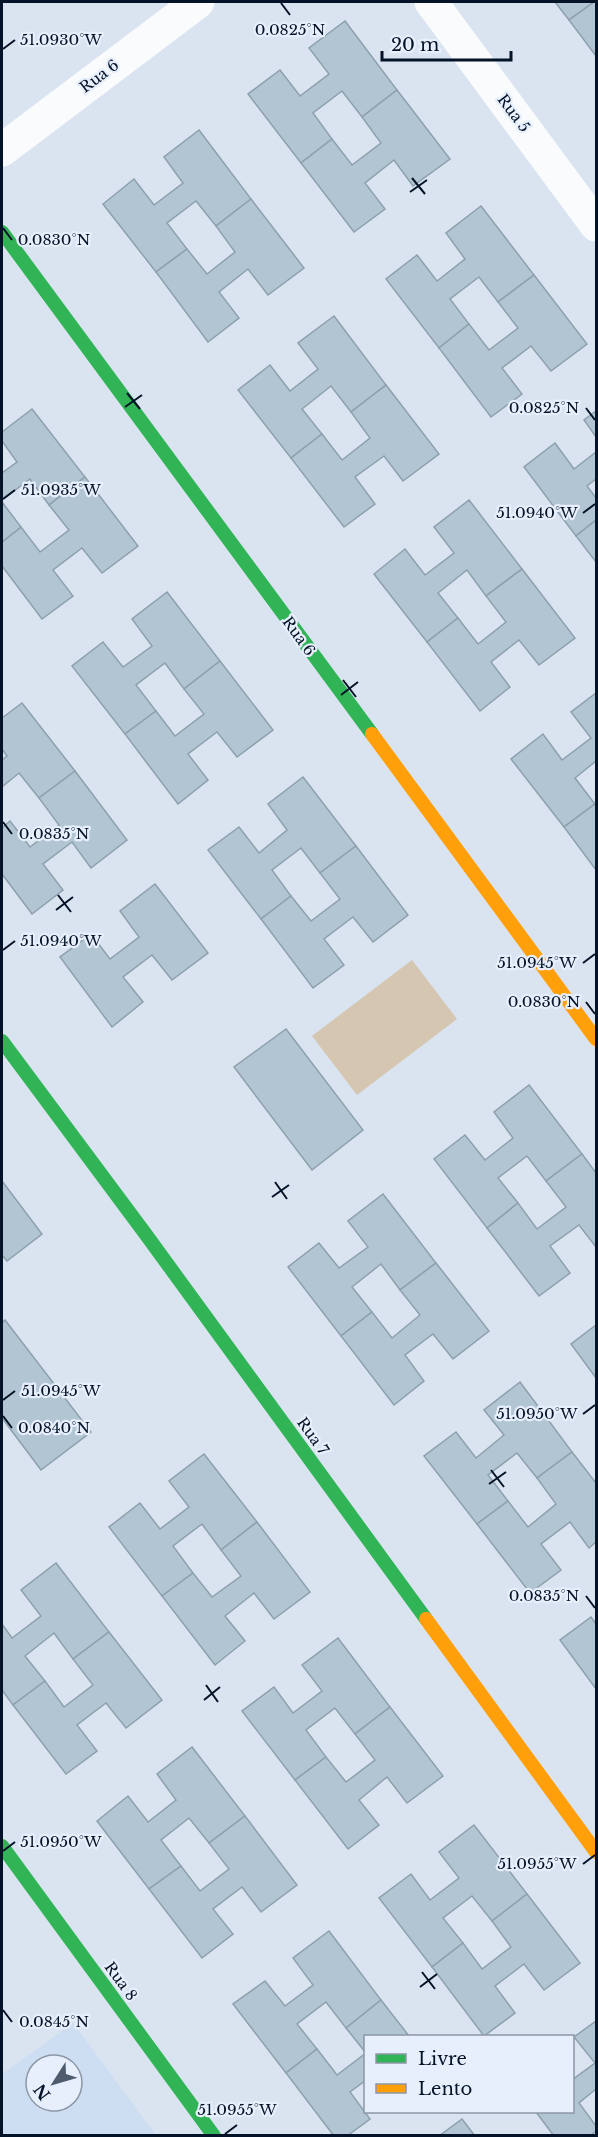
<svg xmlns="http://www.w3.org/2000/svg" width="598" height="2137" font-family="'Libre Baskerville',serif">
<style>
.built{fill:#cedef2;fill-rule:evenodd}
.green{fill:#d4c6b1}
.building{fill:#b2c5d2;stroke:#8da0ad;stroke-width:1.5}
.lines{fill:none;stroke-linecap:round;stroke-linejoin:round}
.street{stroke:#f9fbfd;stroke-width:33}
.fast{stroke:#30b455;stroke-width:14}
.slow{stroke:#ff9f0a;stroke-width:14}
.ticks{fill:none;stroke:#041327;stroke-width:2}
.labels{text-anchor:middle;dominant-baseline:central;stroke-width:4.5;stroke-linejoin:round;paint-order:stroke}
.street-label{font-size:15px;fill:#041327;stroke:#e6effb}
.ticks-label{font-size:15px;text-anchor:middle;fill:#041327;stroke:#e6effb;stroke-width:4.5;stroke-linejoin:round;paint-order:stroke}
</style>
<rect width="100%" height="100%" fill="#dae4f0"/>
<path class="built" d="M73 2023 156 2135H2V2074ZM36 2065H72V2101H36Z"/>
<path class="green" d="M412 960 457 1019 357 1095 312 1036Z"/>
<g class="building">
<path d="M555 2H594L569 20Z"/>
<path d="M594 2H596V56L569 20Z"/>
<path d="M345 21 397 90 362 117 342 91 313 113 332 139 301 163 248 94 280 70 300 96 329 74 309 48Z"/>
<path d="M397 90 450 159 413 186 394 160 365 183 385 209 354 232 301 163 332 139 352 165 381 143 362 117Z"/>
<path d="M199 130 251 199 216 226 196 201 167 223 187 249 156 272 103 204 134 179 154 205 183 183 164 157Z"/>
<path d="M251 199 304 268 268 295 248 269 219 292 239 318 208 342 156 272 187 249 207 274 235 252 216 226Z"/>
<path d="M481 206 534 275 498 302 479 277 450 299 469 324 439 348 386 279 417 255 437 281 465 259 446 233Z"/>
<path d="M534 275 587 344 551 371 531 346 502 368 522 394 491 417 439 348 469 324 489 350 518 328 498 302Z"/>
<path d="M334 316 386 385 351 412 331 386 302 409 322 434 291 458 238 390 270 365 290 391 318 369 298 343Z"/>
<path d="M386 385 439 454 403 481 384 456 355 477 375 504 344 527 291 458 322 434 342 460 370 438 351 412Z"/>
<path d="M32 409 85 477 49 505 30 479 2 500V473L17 462 2 441V432Z"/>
<path d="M596 411V437L584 420Z"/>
<path d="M555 443 574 469 596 452V479L587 486 596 498V520L576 536 524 467Z"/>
<path d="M85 477 138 546 102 573 82 548 53 570 73 596 42 619 2 566V542L21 527 40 552 69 530 49 505Z"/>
<path d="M469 500 522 569 486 596 467 570 438 593 458 618 427 642 374 574 405 549 425 575 454 553 434 527Z"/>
<path d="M2 502 21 527 2 542Z"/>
<path d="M596 520V562L576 536Z"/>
<path d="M522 569 575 638 539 665 519 640 491 662 510 687 480 711 427 642 458 618 478 644 506 622 486 596Z"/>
<path d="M167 592 220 661 184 689 165 663 136 685 156 711 125 734 72 666 103 642 123 667 152 646 132 619Z"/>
<path d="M220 661 273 730 237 757 217 732 188 754 208 780 178 804 125 734 156 711 175 736 204 714 184 689Z"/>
<path d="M596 693V761L575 778 595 804 564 827 511 759 543 734 562 760 591 738 571 712Z"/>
<path d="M22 703 75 771 39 798 19 773 2 787V760L7 756 2 749V718Z"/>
<path d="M75 771 127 840 91 868 72 842 43 864 63 890 32 914 2 874V828L10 821 30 847 59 825 39 798Z"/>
<path d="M303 777 356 846 320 873 301 848 272 870 291 896 261 919 208 850 239 827 259 853 287 830 268 804Z"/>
<path d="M595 804 596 806V870L564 827Z"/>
<path d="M356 846 408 915 373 942 353 917 324 939 344 965 313 988 261 919 291 896 311 921 340 899 320 873Z"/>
<path d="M155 884 208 953 172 980 152 955 123 977 143 1002 112 1027 60 957 91 934 110 959 139 937 120 911Z"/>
<path d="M286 1029 363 1130 312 1170 234 1067Z"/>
<path d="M529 1085 582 1154 546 1181 527 1156 498 1178 518 1203 487 1228 434 1159 465 1135 485 1160 513 1138 494 1112Z"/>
<path d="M582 1154 596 1173V1247L579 1225 550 1246 570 1273 539 1296 487 1228 518 1203 537 1229 566 1207 546 1181Z"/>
<path d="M2 1181 42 1234 7 1261 2 1255Z"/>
<path d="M383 1194 436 1263 400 1290 381 1264 352 1287 372 1312 341 1336 288 1267 319 1243 339 1268 368 1247 348 1221Z"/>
<path d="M436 1263 489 1331 453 1359 433 1334 405 1355 424 1381 394 1405 341 1336 372 1312 392 1338 420 1315 400 1290Z"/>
<path d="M5 1320 91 1432 41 1470 2 1418V1323Z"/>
<path d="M596 1325V1378L571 1344Z"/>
<path d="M520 1382 572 1452 537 1478 517 1453 488 1475 508 1501 477 1524 424 1456 456 1432 476 1458 504 1435 484 1410Z"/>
<path d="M572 1452 596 1483V1542L589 1548 570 1522 541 1544 561 1570 530 1593 477 1524 508 1501 528 1527 556 1504 537 1478Z"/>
<path d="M204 1454 257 1522 221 1550 202 1524 173 1546 193 1573 162 1596 109 1527 140 1503 160 1529 189 1507 169 1481Z"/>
<path d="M257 1522 310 1592 274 1619 254 1593 225 1616 245 1641 215 1665 162 1596 193 1573 212 1597 241 1576 221 1550Z"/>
<path d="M56 1563 109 1632 73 1659 54 1633 25 1656 45 1681 13 1705 2 1690V1624L12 1638 41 1616 21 1590Z"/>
<path d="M591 1617 596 1624V1689L560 1640Z"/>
<path d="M109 1632 162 1700 126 1728 106 1703 77 1725 97 1751 66 1774 13 1705 45 1681 64 1707 93 1685 73 1659Z"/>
<path d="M338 1638 390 1707 355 1734 335 1708 306 1730 326 1757 295 1780 242 1711 274 1687 293 1713 322 1691 302 1665Z"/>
<path d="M390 1707 443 1776 407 1803 387 1777 359 1800 379 1825 348 1849 295 1780 326 1757 346 1782 375 1760 355 1734Z"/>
<path d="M192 1747 245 1816 209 1843 189 1818 161 1840 181 1866 149 1889 97 1821 128 1796 148 1822 176 1800 157 1774Z"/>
<path d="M245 1816 297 1885 261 1912 242 1887 213 1909 233 1934 202 1958 149 1889 181 1866 200 1891 229 1869 209 1843Z"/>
<path d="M474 1825 527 1894 492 1921 472 1896 443 1918 463 1943 432 1967 379 1898 411 1874 430 1900 459 1878 439 1852Z"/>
<path d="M527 1894 580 1963 544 1990 524 1964 495 1986 515 2013 484 2036 432 1967 463 1943 482 1969 511 1947 492 1921Z"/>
<path d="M329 1931 381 2000 346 2028 326 2002 297 2024 317 2049 286 2073 233 2004 265 1981 285 2006 313 1985 293 1958Z"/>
<path d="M381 2000 409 2036H366V2053L346 2028Z"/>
<path d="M596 2021V2089L579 2103 596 2126V2131L590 2136H554L536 2112H572V2080L595 2063 574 2037Z"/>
<path d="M317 2049 337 2075 366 2053V2080L350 2092 370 2119 347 2136H334L286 2073Z"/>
<path d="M462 2119 475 2136H439Z"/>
</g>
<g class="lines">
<g class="street">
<path d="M431 2 596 225"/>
<path d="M2 150 198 2"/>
</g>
<g class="fast">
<path d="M2 232 372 734"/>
<path d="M2 1041 147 1236 426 1619"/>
<path d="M2 1846 214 2136"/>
</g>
<g class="slow">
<path d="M372 734 596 1039"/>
<path d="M426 1619 596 1852"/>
</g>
</g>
<path class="ticks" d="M281 3 290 15M3 49 15 40M412 178 425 194M410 192 427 180M3 228 12 240M127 393 140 409M125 407 142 395M586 408 595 420M3 499 15 490M583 513 595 504M343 680 356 697M341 695 358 682M3 822 12 834M58 895 71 912M56 910 73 897M3 950 15 941M583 963 595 954M586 1002 595 1014M275 1182 287 1199M272 1197 289 1185M3 1400 15 1391M583 1414 595 1405M3 1416 12 1428M491 1470 504 1487M489 1484 506 1472M586 1596 595 1608M206 1685 218 1702M204 1700 220 1687M3 1851 15 1842M583 1864 595 1855M422 1972 435 1989M420 1987 437 1974M3 2010 12 2022M225 2134 237 2125"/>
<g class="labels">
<g class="street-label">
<text transform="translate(99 76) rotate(-37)">Rua 6</text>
<text transform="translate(514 113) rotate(53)">Rua 5</text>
<text transform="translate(299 636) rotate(54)">Rua 6</text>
<text transform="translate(313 1436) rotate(54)">Rua 7</text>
<text transform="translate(121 1981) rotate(54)">Rua 8</text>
</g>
</g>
<g class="ticks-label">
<text x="290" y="35">0.0825°N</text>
<text x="61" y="45">51.0930°W</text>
<text x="54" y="245">0.0830°N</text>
<text x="544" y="413">0.0825°N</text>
<text x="61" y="495">51.0935°W</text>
<text x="537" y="518">51.0940°W</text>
<text x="54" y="839">0.0835°N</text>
<text x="61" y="946">51.0940°W</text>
<text x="537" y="968">51.0945°W</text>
<text x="544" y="1007">0.0830°N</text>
<text x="61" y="1396">51.0945°W</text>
<text x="537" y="1419">51.0950°W</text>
<text x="54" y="1433">0.0840°N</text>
<text x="544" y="1601">0.0835°N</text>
<text x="61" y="1847">51.0950°W</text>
<text x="537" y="1869">51.0955°W</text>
<text x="54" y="2027">0.0845°N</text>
<text x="237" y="2115">51.0955°W</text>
</g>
<rect width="598" height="2137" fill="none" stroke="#041327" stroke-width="6"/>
<rect x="364" y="2035" width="210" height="78" fill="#e6effb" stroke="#8c97a6" stroke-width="1.5"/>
<rect x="376" y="2054" width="30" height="9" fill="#30b455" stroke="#8c97a6" stroke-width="1.5"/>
<text x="418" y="2065" font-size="18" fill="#041327">Livre</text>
<rect x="376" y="2084" width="30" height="9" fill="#ff9f0a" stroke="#8c97a6" stroke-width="1.5"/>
<text x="418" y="2095" font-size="18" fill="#041327">Lento</text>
<g transform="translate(54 2083) rotate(233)"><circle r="28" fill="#e6effb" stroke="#8c97a6" stroke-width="1.5"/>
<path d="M0-4.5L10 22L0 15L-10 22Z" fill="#4f5c6d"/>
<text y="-9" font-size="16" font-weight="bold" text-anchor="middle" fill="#041327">N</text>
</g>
<path d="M382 51v9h129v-9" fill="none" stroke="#041327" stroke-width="3"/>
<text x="391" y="51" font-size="18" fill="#041327" stroke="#e6effb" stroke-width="4.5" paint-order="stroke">20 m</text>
</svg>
